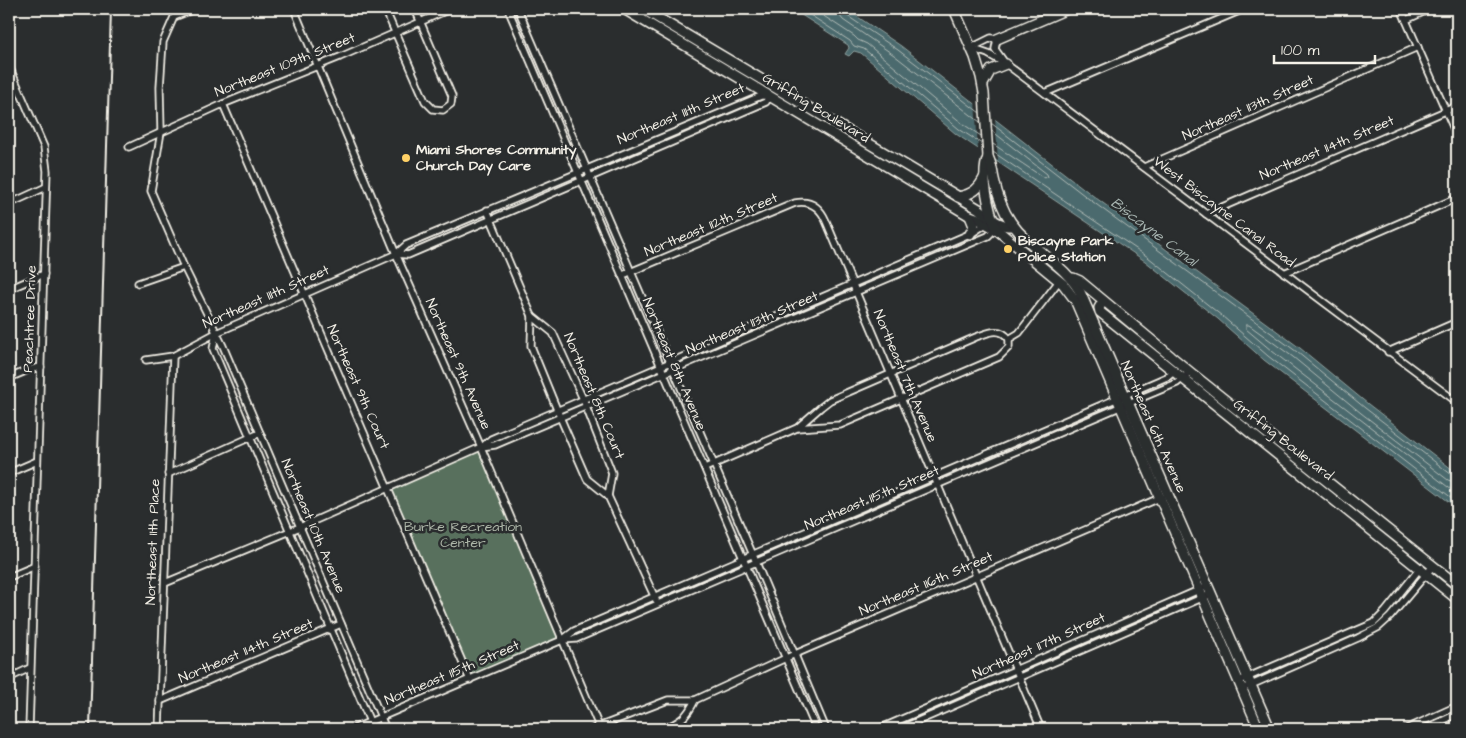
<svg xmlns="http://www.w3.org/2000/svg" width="1466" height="738" font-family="'Architects Daughter',sans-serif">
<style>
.green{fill:#59705d;stroke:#a6b0a2}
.water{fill:#4c6b6e;stroke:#8fa19f}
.pier{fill:#2a2d2e}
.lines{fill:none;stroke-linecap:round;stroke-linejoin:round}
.shore{stroke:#b1bbb7;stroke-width:1}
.street-casing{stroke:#f4f1e8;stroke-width:9}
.secondary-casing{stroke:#f4f1e8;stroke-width:12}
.street{stroke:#2a2d2e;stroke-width:5.5}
.secondary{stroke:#2a2d2e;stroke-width:9}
.rail{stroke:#f4f1e8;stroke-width:2}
.poi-dot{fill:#ffd166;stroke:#2a2d2e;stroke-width:2}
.labels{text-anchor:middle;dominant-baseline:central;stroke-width:5;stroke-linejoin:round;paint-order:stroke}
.street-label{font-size:14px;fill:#f4f1e8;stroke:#2a2d2e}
.poi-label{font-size:14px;font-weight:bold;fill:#f4f1e8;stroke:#2a2d2e;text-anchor:start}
.park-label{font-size:14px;fill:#aeb7a9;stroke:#2a2d2e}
.water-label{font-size:15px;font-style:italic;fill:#a8b5b1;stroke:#2a2d2e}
</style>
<rect width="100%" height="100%" fill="#2a2d2e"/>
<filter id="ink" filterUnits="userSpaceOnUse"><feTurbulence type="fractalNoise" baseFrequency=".02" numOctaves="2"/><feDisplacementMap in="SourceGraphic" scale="10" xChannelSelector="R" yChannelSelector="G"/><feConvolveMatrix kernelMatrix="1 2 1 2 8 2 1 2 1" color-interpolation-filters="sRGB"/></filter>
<g filter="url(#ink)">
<path class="green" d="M481 447 562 640 470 680 389 488Z"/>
<path class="water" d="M792 9H846L901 46 1092 195 1300 348 1368 404 1457 473V508L1264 360 1218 319 1145 261 956 134 861 53 854 51 849 56 845 54 849 48 848 45Z"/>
<path class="pier" d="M975 100 995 116 998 161 978 150Z"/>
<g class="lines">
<g class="shore">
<path d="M801 9 850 41 854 46 864 49 959 129 982 144"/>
<path d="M813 9 854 36 858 40 867 44 963 124 981 136"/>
<path d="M838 9 839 15 843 20 894 55 980 122"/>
<path d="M844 9 846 15 898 50 980 113"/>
<path d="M991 123 1089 199 1297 352 1365 408 1452 475 1457 476"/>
<path d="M992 131 1047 174 1048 177 1044 178 993 144"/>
<path d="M993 152 1148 257 1222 316 1268 356 1457 502"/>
<path d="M1457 483 1448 480 1361 413 1293 357 1249 325H1246V329L1272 351 1457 494"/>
</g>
<defs>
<g id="street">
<path d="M194 9 174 17 163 42 160 87 161 132 151 191 184 267 223 346 386 729"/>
<path d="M294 9 396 254 481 447 600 729"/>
<path d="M385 9 425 101 433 109 443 110 451 104 452 96 415 9"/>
<path d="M508 9 816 729"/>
<path d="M518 9 753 555 826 729"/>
<path d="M1401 9 1457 136"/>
<path d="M1406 20 1430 9"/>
<path d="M971 48 988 54 1006 64 1457 402"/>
<path d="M971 48 991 38 997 39 995 49 1005 63"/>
<path d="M9 66 44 147 47 171 29 729"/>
<path d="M1045 93 1244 9"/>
<path d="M223 104C305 296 389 487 470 680"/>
<path d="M129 147 223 104 340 57 450 9"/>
<path d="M1144 167 1418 47"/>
<path d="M9 204 46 187"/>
<path d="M487 210 532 316 531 346 560 417 587 479 608 496 656 600"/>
<path d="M1206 214 1457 106"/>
<path d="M396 254 408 255 766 102 769 96"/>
<path d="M1284 273 1457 198"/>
<path d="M623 275 795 203C810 200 820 207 826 221L1041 729"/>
<path d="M138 283 184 267"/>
<path d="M9 289 44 274"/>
<path d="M532 316 553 333 583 399 612 473 608 496"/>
<path d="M216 333 213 349 373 729"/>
<path d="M1009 339 1019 333 1059 281"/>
<path d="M1388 352 1457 322"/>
<path d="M146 360 173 356 216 333 396 254 406 245 761 96H767"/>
<path d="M9 378 28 370 41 367"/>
<path d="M482 447 491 439 974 232 989 222"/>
<path d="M705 468 797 428 821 407 830 400 976 337C988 333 1000 326 1009 339V347L999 357 840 425 797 428"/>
<path d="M9 473 37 461"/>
<path d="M168 474 260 433"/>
<path d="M9 577 35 566"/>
<path d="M165 583 300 527 481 447 495 445 988 236 996 228"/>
<path d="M562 640 576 639 1129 403 1177 383 1190 372"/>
<path d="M9 678 30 668"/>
<path d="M1239 681 1374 623 1385 612 1421 567"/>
<path d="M1242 689 1358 638 1379 627 1390 617 1433 566"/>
<path d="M160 701 341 624"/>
<path d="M159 729 173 356"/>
<path d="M353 729 562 640 574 631 1125 395 1169 376 1175 371"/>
<path d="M593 729 668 700H695L786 658 1162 497"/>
<path d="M663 729C680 722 687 717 695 700"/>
<path d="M879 729 1208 586"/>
<path d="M900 729 1211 594"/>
<path d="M1406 729 1457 706"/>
<path d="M1425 729 1457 714"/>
</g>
<g id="secondary">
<path d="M624 9 970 216 976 218 996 229"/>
<path d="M643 9 979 209C990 217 999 227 1013 226"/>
<path d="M954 9 975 57 981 77 984 93 988 157C980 175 989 210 996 229L1063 284 1075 300 1259 729"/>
<path d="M997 39 1067 9"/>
<path d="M983 84 991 70 1006 64"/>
<path d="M988 157C992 164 992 170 994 179 997 194 1002 209 1011 222 1030 250 1065 263 1081 294L1270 729"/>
<path d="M958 197C973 194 979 189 985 176"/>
<path d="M970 234 974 226 970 216"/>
<path d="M1073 278 1080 281 1190 372 1457 585"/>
<path d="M1103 301 1099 308 1100 312 1457 599"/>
</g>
</defs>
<use href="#street" class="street-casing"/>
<use href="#secondary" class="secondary-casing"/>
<use href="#street" class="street"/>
<use href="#secondary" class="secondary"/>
<path class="rail" d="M90 729 111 9"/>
</g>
</g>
<g class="poi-dot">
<circle cx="406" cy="158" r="5"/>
<circle cx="1008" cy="249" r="5"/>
</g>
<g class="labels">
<g class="street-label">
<text transform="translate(285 65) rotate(-22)">Northeast 109th Street</text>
<text transform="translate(816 108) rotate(31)">Griffing Boulevard</text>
<text transform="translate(1248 108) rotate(-24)">Northeast 113th Street</text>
<text transform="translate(681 114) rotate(-23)">Northeast 111th Street</text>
<text transform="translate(1327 148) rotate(-23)">Northeast 114th Street</text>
<text transform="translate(1224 212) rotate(37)">West Biscayne Canal Road</text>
<text transform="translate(711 225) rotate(-23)">Northeast 112th Street</text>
<text transform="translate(266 297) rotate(-24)">Northeast 111th Street</text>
<text transform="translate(30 319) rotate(-88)">Peachtree Drive</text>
<text transform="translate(752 323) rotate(-23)">Northeast 113th Street</text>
<text transform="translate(458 364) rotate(66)">Northeast 9th Avenue</text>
<text transform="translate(674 364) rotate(67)">Northeast 8th Avenue</text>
<text transform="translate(905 376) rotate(67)">Northeast 7th Avenue</text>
<text transform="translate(358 387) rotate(66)">Northeast 9th Court</text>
<text transform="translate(594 396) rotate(67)">Northeast 8th Court</text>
<text transform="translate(1153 427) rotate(66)">Northeast 6th Avenue</text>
<text transform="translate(1283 440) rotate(38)">Griffing Boulevard</text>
<text transform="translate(872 498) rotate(-23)">Northeast 115th Street</text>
<text transform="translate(313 526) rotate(67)">Northeast 10th Avenue</text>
<text transform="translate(153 542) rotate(-88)">Northeast 11th Place</text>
<text transform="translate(926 584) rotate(-23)">Northeast 116th Street</text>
<text transform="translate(1039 646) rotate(-24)">Northeast 117th Street</text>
<text transform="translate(246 651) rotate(-23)">Northeast 114th Street</text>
<text transform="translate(452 673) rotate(-23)">Northeast 115th Street</text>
</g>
<g class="poi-label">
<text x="416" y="150">Miami Shores Community<tspan x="416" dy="16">Church Day Care</tspan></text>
<text x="1018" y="241">Biscayne Park<tspan x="1018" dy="16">Police Station</tspan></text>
</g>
<g class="park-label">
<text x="463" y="527">Burke Recreation<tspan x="463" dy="16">Center</tspan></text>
</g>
<g class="water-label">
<text transform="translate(1154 232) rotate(37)">Biscayne Canal</text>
</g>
</g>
<rect width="1466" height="738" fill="none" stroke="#2a2d2e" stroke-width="30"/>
<rect x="15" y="15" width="1436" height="708" fill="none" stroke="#f4f1e8" stroke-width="2" filter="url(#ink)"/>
<path d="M1274 55v8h101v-8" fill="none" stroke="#f4f1e8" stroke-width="2.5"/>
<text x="1281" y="55" font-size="15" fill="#f4f1e8" stroke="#2a2d2e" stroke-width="4" paint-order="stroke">100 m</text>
</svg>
